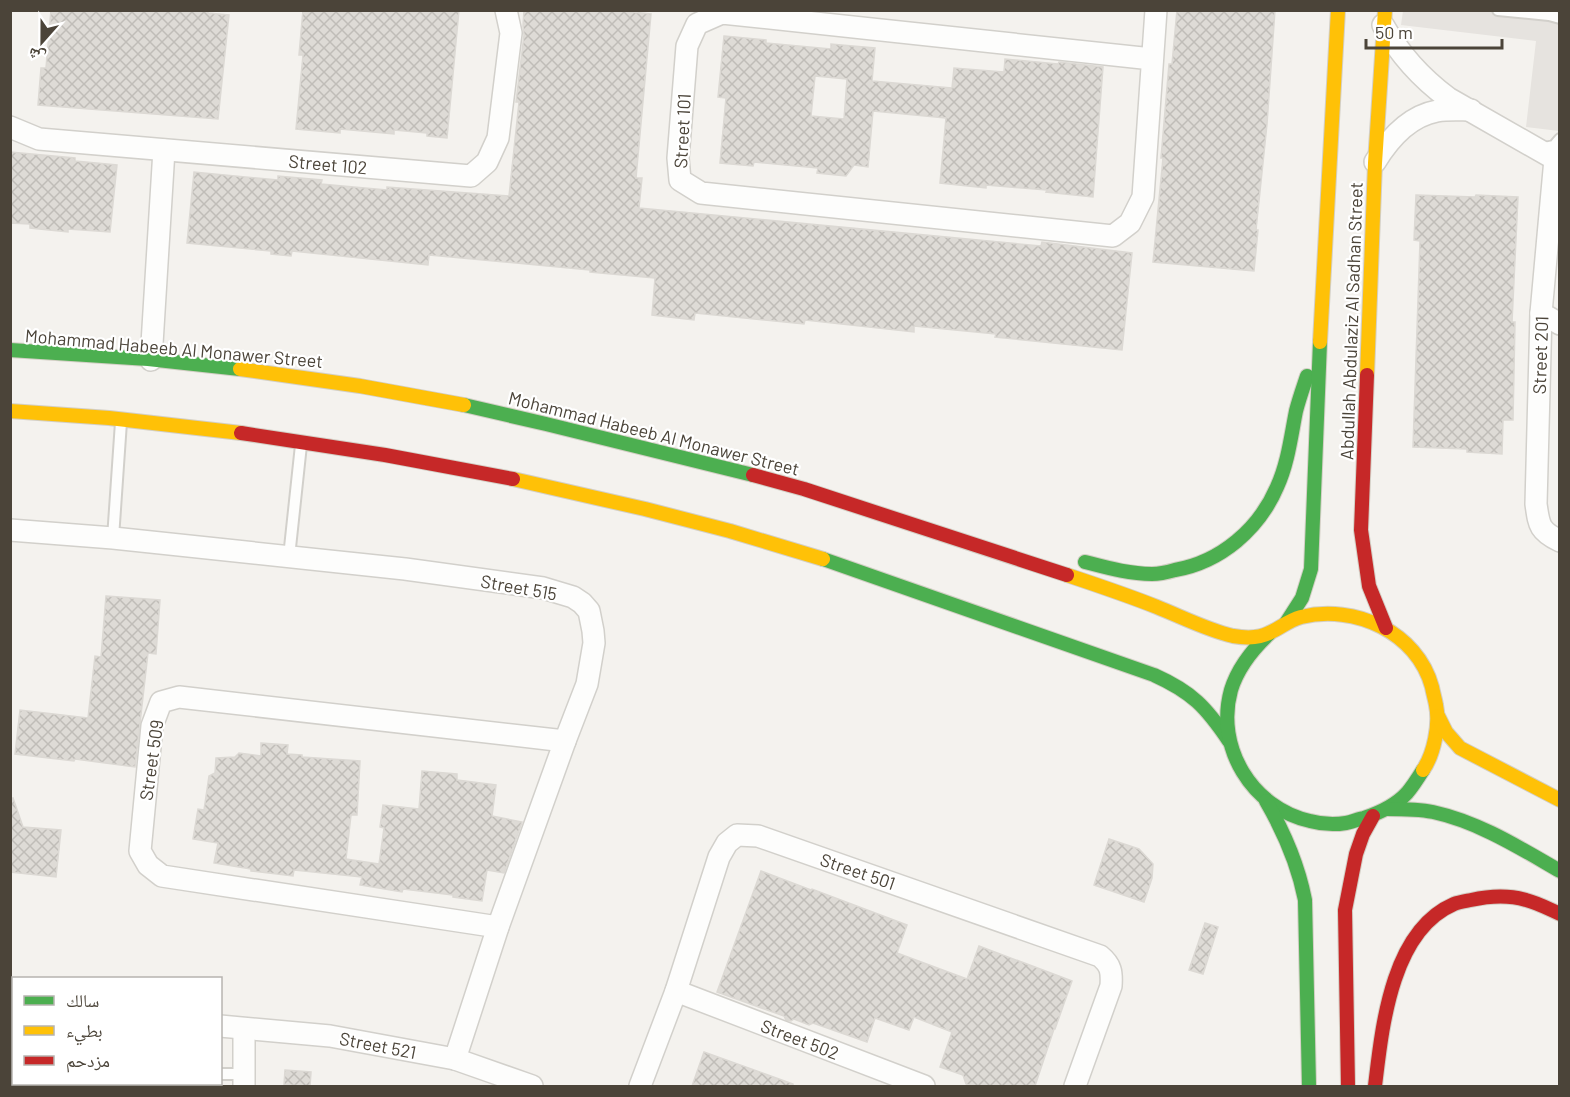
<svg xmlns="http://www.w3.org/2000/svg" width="1570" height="1097" font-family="Barlow,'Noto Naskh Arabic',sans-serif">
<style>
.parking{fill:#e6e3df}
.building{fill:url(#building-cross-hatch);stroke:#dcd9d4;stroke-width:1.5;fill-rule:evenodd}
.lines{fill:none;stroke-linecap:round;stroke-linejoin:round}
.lane-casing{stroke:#d2d0cb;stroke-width:14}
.street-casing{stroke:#d2d0cb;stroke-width:24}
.fast-casing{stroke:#d3cfc5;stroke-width:16}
.slow-casing{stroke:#d3cfc5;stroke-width:16}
.jam-casing{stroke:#d3cfc5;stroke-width:16}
.lane{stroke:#fdfdfc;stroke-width:10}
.street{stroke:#fdfdfc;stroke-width:21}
.fast{stroke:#4caf50;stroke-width:14}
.slow{stroke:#ffc107;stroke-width:14}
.jam{stroke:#c62828;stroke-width:14}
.labels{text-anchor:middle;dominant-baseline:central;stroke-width:4.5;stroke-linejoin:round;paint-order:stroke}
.street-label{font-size:18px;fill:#4b4439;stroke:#fff}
</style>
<defs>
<pattern id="building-cross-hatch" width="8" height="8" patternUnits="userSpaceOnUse" patternTransform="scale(1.5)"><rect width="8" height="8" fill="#dedbd6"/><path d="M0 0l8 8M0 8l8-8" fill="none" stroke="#c0bdb8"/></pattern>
</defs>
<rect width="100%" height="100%" fill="#f4f2ee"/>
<path class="parking" d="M1403 11H1559V131L1526 127 1536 41 1401 25Z"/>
<g class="building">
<path d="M51 10H208V13L229 15 218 119 38 105 41 68H46Z"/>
<path d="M303 10H392L414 12V10H459L447 138 427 136V133L394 130V134L340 129V133L296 129 303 55H299Z"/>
<path d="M524 10H612L651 14 636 178H642L639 208 1041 246 1042 242 1132 253 1122 350 995 337 996 334 914 326V332L805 320 804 324 695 313 694 320 652 315 655 278 590 272V270L429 255 428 265 292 251 291 256 271 254V251L187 243 194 172 278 180V176L322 180 321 184 387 190V187L509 196 519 102H516L524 35 523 26Z"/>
<path d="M1177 10H1275L1267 124 1256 230H1258L1254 271 1153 262 1163 158H1161L1169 64H1172Z"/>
<path d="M724 36 766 40V43L831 49V44L875 48 872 81 952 88 954 68 1004 72 1005 59 1058 64 1059 62 1103 67 1093 197 1046 192 1047 190 986 185V188L940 183 946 118 873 111 868 167 854 165 846 176 817 173 818 168 754 162 753 166 720 163 726 98 718 97ZM815 76 847 79 844 119 811 116Z"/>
<path d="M10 152 75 158V161L117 165 110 232 68 229V232L30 228V224L10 223Z"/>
<path d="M1416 195 1475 197 1476 195 1518 197 1512 322H1515L1513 420H1503L1502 454 1467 452V449L1413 447 1420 241 1414 240Z"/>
<path d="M106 596 160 600 156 654 148 653 135 767 75 759 74 761 15 754 20 710 88 718 95 656 101 657Z"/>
<path d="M261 743 288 745 287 754 302 755V757L360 761 357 815H351L346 859 379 864 384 828 380 827 383 805 419 809 422 771 457 774V780L496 785 492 816 522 822 504 873 487 870 482 901 453 897V895L403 889 402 892 360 885 362 877 294 870 293 876 251 871V869L214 863 218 843 193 839 198 809 204 810 209 776 215 773 216 758 235 757 239 753 261 756Z"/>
<path d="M13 798 23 827 61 830 56 877 10 872V799Z"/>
<path d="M1109 839 1139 849 1153 864 1152 878 1144 902 1094 885Z"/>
<path d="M761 871 811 890 812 889 907 925 897 953 967 979 979 946 1072 981 1055 1029H1054L1035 1086H972L966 1084 963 1075 940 1067 952 1032 914 1017 909 1030 875 1018 867 1042 813 1023 809 1025 794 1019 791 1021 786 1020 784 1016 717 992Z"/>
<path d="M1205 923 1218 927 1203 974 1189 970Z"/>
<path d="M704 1052 793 1084V1086H692Z"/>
<path d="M285 1070 311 1072 310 1086 284 1085Z"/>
</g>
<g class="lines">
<defs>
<g id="lane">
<path d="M1498 10 1549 15 1560 18"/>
<path d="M1540 149 1554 146 1560 139"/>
<path d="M113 538 121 422"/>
<path d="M289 557 301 445"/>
<path d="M10 1067H14"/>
<path d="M220 1074H243"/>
</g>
<g id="street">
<path d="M1383 25C1400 55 1421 78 1448 98L1560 162"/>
<path d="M1152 59 722 13 697 24 687 46 678 158 680 180 701 193 1113 236 1130 223 1143 197 1156 10"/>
<path d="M10 127 39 139 471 176 487 162 498 138 511 33 506 10"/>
<path d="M1555 159 1541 313 1536 504C1539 525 1539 531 1560 541"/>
<path d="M1375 162C1389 139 1410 116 1437 111 1448 109 1460 110 1471 110"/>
<path d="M1541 313 1560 324"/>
<path d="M151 360 164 150"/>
<path d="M10 530 113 538 405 569 543 588 573 597 582 603 589 611 593 631 594 643 587 684 565 741 498 927 455 1059"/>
<path d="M498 927 162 876 148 865 140 851 152 726 161 702 179 697 565 741"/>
<path d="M676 991 924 1086"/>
<path d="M10 999H14"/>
<path d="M220 1026 330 1036 455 1059 532 1086"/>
<path d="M244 1086V1029"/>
<path d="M640 1086 676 991 719 857 727 843 737 835 758 836 1100 956C1111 965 1112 972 1111 986L1075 1086"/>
</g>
<g id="fast">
<path d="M10 350 148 359 240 369"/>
<path d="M464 405 546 424 753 475"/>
<path d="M823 559 1154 675C1192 692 1206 707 1229 741"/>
<path d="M1085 562C1108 568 1129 574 1152 574 1160 574 1168 572 1175 570 1221 562 1259 529 1277 487 1288 463 1291 436 1296 411 1299 399 1303 388 1307 376"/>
<path d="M1286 623 1302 598 1311 569 1320 342"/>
<path d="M1269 634C1252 650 1238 667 1231 690 1215 747 1252 808 1310 821 1321 824 1334 825 1346 823 1352 822 1358 819 1364 818 1379 813 1396 805 1407 793 1413 786 1418 778 1423 770"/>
<path d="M1266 801C1284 832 1298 864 1305 900L1309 1086"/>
<path d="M1387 809C1403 809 1418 809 1433 812 1479 822 1520 848 1560 871"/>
</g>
<g id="slow">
<path d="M1320 342 1338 10"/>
<path d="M240 369 360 386 464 405"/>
<path d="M1367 375 1375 163 1385 10"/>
<path d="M10 411 109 418 241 433"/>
<path d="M513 479 645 509 730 531 823 559"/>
<path d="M1067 575C1097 585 1127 595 1157 607 1182 617 1207 630 1233 636 1245 638 1258 639 1269 633 1281 628 1287 621 1301 617 1355 604 1417 632 1432 687 1433 693 1435 699 1436 705 1440 724 1434 754 1423 770"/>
<path d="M1438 716 1446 732 1460 748 1560 800"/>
</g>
<g id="jam">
<path d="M1367 375 1361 530 1369 586 1386 628"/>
<path d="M241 433 385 455 513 479"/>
<path d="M753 475 804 489 1067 575"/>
<path d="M1348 1086 1345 910 1356 854 1363 834 1373 816"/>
<path d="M1375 1086C1382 1028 1391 931 1454 904 1459 902 1466 901 1471 900 1489 896 1509 895 1526 900 1538 903 1549 909 1560 914"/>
</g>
</defs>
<use href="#lane" class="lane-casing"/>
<use href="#street" class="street-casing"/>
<use href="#fast" class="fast-casing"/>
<use href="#slow" class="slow-casing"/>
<use href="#jam" class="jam-casing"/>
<use href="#lane" class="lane"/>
<use href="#street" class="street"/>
<use href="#fast" class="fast"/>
<use href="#slow" class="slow"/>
<use href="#jam" class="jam"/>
</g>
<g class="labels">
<g class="street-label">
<text transform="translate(682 131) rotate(-87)">Street 101</text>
<text transform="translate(328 164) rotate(5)">Street 102</text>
<text transform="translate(1351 321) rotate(-88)">Abdullah Abdulaziz Al Sadhan Street</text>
<text transform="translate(174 348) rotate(5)">Mohammad Habeeb Al Monawer Street</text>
<text transform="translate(1540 355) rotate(-88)">Street 201</text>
<text transform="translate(654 433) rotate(14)">Mohammad Habeeb Al Monawer Street</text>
<text transform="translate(519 587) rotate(10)">Street 515</text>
<text transform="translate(151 760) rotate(-82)">Street 509</text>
<text transform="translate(858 871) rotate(19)">Street 501</text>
<text transform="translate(800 1039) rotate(21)">Street 502</text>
<text transform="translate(378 1045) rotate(11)">Street 521</text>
</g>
</g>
<rect width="1570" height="1097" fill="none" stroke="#4b4439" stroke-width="24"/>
<rect x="12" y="977" width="210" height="108" fill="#ffffff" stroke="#b7b4b0" stroke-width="1.5"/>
<rect x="24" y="996" width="30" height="9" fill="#4caf50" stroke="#b7b4b0" stroke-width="1.5"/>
<text x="66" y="1007" font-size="18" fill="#4b4439">سالك</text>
<rect x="24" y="1026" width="30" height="9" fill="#ffc107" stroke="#b7b4b0" stroke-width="1.5"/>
<text x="66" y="1037" font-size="18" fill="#4b4439">بطيء</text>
<rect x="24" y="1056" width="30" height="9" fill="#c62828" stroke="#b7b4b0" stroke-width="1.5"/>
<text x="66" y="1067" font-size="18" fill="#4b4439">مزدحم</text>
<g transform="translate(42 42) rotate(201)" stroke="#ffffff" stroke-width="4.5" paint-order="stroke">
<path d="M0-4.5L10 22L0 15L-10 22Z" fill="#4b4439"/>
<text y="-9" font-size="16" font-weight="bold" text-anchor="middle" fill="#4b4439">ش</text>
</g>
<path d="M1366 39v9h136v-9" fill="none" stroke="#4b4439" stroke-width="3"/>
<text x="1375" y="39" font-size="18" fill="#4b4439" stroke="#ffffff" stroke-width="4.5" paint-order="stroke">50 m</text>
</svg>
